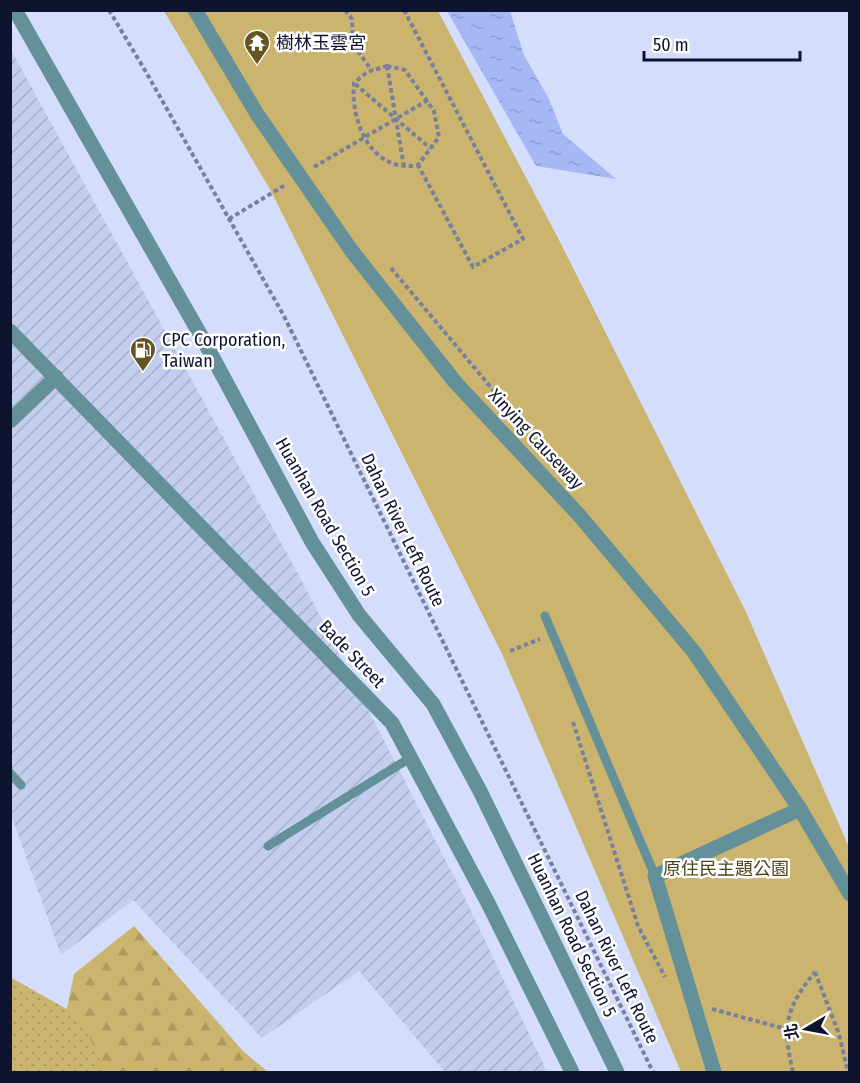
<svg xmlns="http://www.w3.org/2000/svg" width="860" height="1083" font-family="'Fira Sans Condensed','Noto Sans TC',sans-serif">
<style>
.industrial{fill:url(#industrial-furrows)}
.green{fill:#cbb46e}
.forest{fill:url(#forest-firs)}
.garden{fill:url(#garden-dots)}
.water{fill:url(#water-ripples)}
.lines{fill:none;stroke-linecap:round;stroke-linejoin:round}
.path{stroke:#78809d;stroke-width:4;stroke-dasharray:4.5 3;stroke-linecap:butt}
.service{stroke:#639099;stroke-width:9}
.minor{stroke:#639099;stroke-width:15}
.tertiary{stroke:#639099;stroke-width:15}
.labels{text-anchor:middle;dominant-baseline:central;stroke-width:5;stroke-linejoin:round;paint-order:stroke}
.poi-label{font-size:18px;fill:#0e142f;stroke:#fff;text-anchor:start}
.street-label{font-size:18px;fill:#0e142f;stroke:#fff}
.park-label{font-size:18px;fill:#51451f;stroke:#fff}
</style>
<defs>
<pattern id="industrial-furrows" width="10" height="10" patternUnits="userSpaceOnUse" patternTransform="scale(1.5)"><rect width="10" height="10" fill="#c3cdee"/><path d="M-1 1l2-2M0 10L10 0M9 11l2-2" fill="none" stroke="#a6afcc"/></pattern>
<pattern id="forest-firs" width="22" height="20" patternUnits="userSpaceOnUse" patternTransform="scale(1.5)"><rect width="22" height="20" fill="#cbb46e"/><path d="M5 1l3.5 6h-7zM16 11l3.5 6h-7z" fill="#ad9a60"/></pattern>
<pattern id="garden-dots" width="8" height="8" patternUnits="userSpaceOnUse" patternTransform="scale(1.5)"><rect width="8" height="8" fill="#cbb46e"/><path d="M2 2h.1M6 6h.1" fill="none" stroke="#ad9a60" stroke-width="1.8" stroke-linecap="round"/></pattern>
<pattern id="water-ripples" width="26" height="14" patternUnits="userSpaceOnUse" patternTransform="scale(1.5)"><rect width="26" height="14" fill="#a5b8f5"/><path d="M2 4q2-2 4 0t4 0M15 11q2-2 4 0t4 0" fill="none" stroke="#8d9dd2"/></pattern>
</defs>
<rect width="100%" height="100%" fill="#d4defc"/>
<path class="industrial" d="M10 48 304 585 464 896 547 1072H445L359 971 262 1038 133 900 61 955 10 812Z"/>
<path class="green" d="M164 11H438L558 238 745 610 849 847V1072H681L502 654 271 191Z"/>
<path class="forest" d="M134 926 243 1051 268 1072H74L60 1043 74 974Z"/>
<path class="garden" d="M10 977 79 1016 106 1072H11Z"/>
<path class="water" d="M447 11H510L524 55 549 99 563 134 616 179 536 166Z"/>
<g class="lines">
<g class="path">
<path d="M109 10 146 72 284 316 653 1072"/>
<path d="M345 10 352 19 353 44 372 71"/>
<path d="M404 10 523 239 473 267 418 165"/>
<path d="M387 66 405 70 434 111 439 137 418 165C372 174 350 122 354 83L367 72Z"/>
<path d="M387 66 404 167"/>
<path d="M355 84 430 148"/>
<path d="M314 167 428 100"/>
<path d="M229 219 285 185"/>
<path d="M391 268 519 421"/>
<path d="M510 651 540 639"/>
<path d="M573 722 638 926 665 977"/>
<path d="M815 972 839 1034 848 1072"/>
<path d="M712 1009 786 1029"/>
<path d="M793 1072C782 1026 785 1009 815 972"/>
</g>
<g class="service">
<path d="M545 616 655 876"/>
<path d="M10 773 21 785"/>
<path d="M268 846 410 758"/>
</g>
<path class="minor" d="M10 421 56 377"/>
<g class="tertiary">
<path d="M15 10 204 341 312 542 359 615 433 704 480 791 617 1072"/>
<path d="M195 10 257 114 351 250 455 382 579 515 694 652 800 809 850 894"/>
<path d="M10 331 392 723 488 903 572 1072"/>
<path d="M714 1072 655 876 800 809"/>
</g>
</g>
<defs>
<symbol id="temple-pin" viewBox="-11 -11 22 30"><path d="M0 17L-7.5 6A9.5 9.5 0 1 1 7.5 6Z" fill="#655522" stroke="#fff"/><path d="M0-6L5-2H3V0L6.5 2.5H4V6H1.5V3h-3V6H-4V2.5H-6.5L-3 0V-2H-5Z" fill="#fff"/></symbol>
<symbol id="fuel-pin" viewBox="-11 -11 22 30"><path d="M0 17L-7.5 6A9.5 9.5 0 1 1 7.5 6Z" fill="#655522" stroke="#fff"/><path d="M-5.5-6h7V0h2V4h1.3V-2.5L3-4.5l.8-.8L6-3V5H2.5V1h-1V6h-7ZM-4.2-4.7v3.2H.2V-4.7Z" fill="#fff"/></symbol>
</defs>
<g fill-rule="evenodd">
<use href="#temple-pin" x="242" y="28" width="30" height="40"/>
<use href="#fuel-pin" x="128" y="335" width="30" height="40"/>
</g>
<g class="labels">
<g class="poi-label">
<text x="276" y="43">樹林玉雲宮</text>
<text x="162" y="340">CPC Corporation,<tspan x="162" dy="21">Taiwan</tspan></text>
</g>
<g class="street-label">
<text transform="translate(536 439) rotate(47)">Xinying Causeway</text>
<text transform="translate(325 517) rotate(60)">Huanhan Road Section 5</text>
<text transform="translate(403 530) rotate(64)">Dahan River Left Route</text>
<text transform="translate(352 654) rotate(46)">Bade Street</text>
<text transform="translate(572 935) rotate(64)">Huanhan Road Section 5</text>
<text transform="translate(617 967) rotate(64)">Dahan River Left Route</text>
</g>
<g class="park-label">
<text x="726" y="869">原住民主題公園</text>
</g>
</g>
<rect width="860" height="1083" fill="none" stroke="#0e142f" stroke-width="24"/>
<g transform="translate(806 1029) rotate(260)" stroke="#ffffff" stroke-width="4.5" paint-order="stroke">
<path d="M0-4.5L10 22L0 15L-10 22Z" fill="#0e142f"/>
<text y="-9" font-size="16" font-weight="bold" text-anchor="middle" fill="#0e142f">北</text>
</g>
<path d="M644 51v9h156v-9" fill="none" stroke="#0e142f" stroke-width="3"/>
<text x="653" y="51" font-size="18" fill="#0e142f" stroke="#ffffff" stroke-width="4.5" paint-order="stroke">50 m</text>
</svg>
